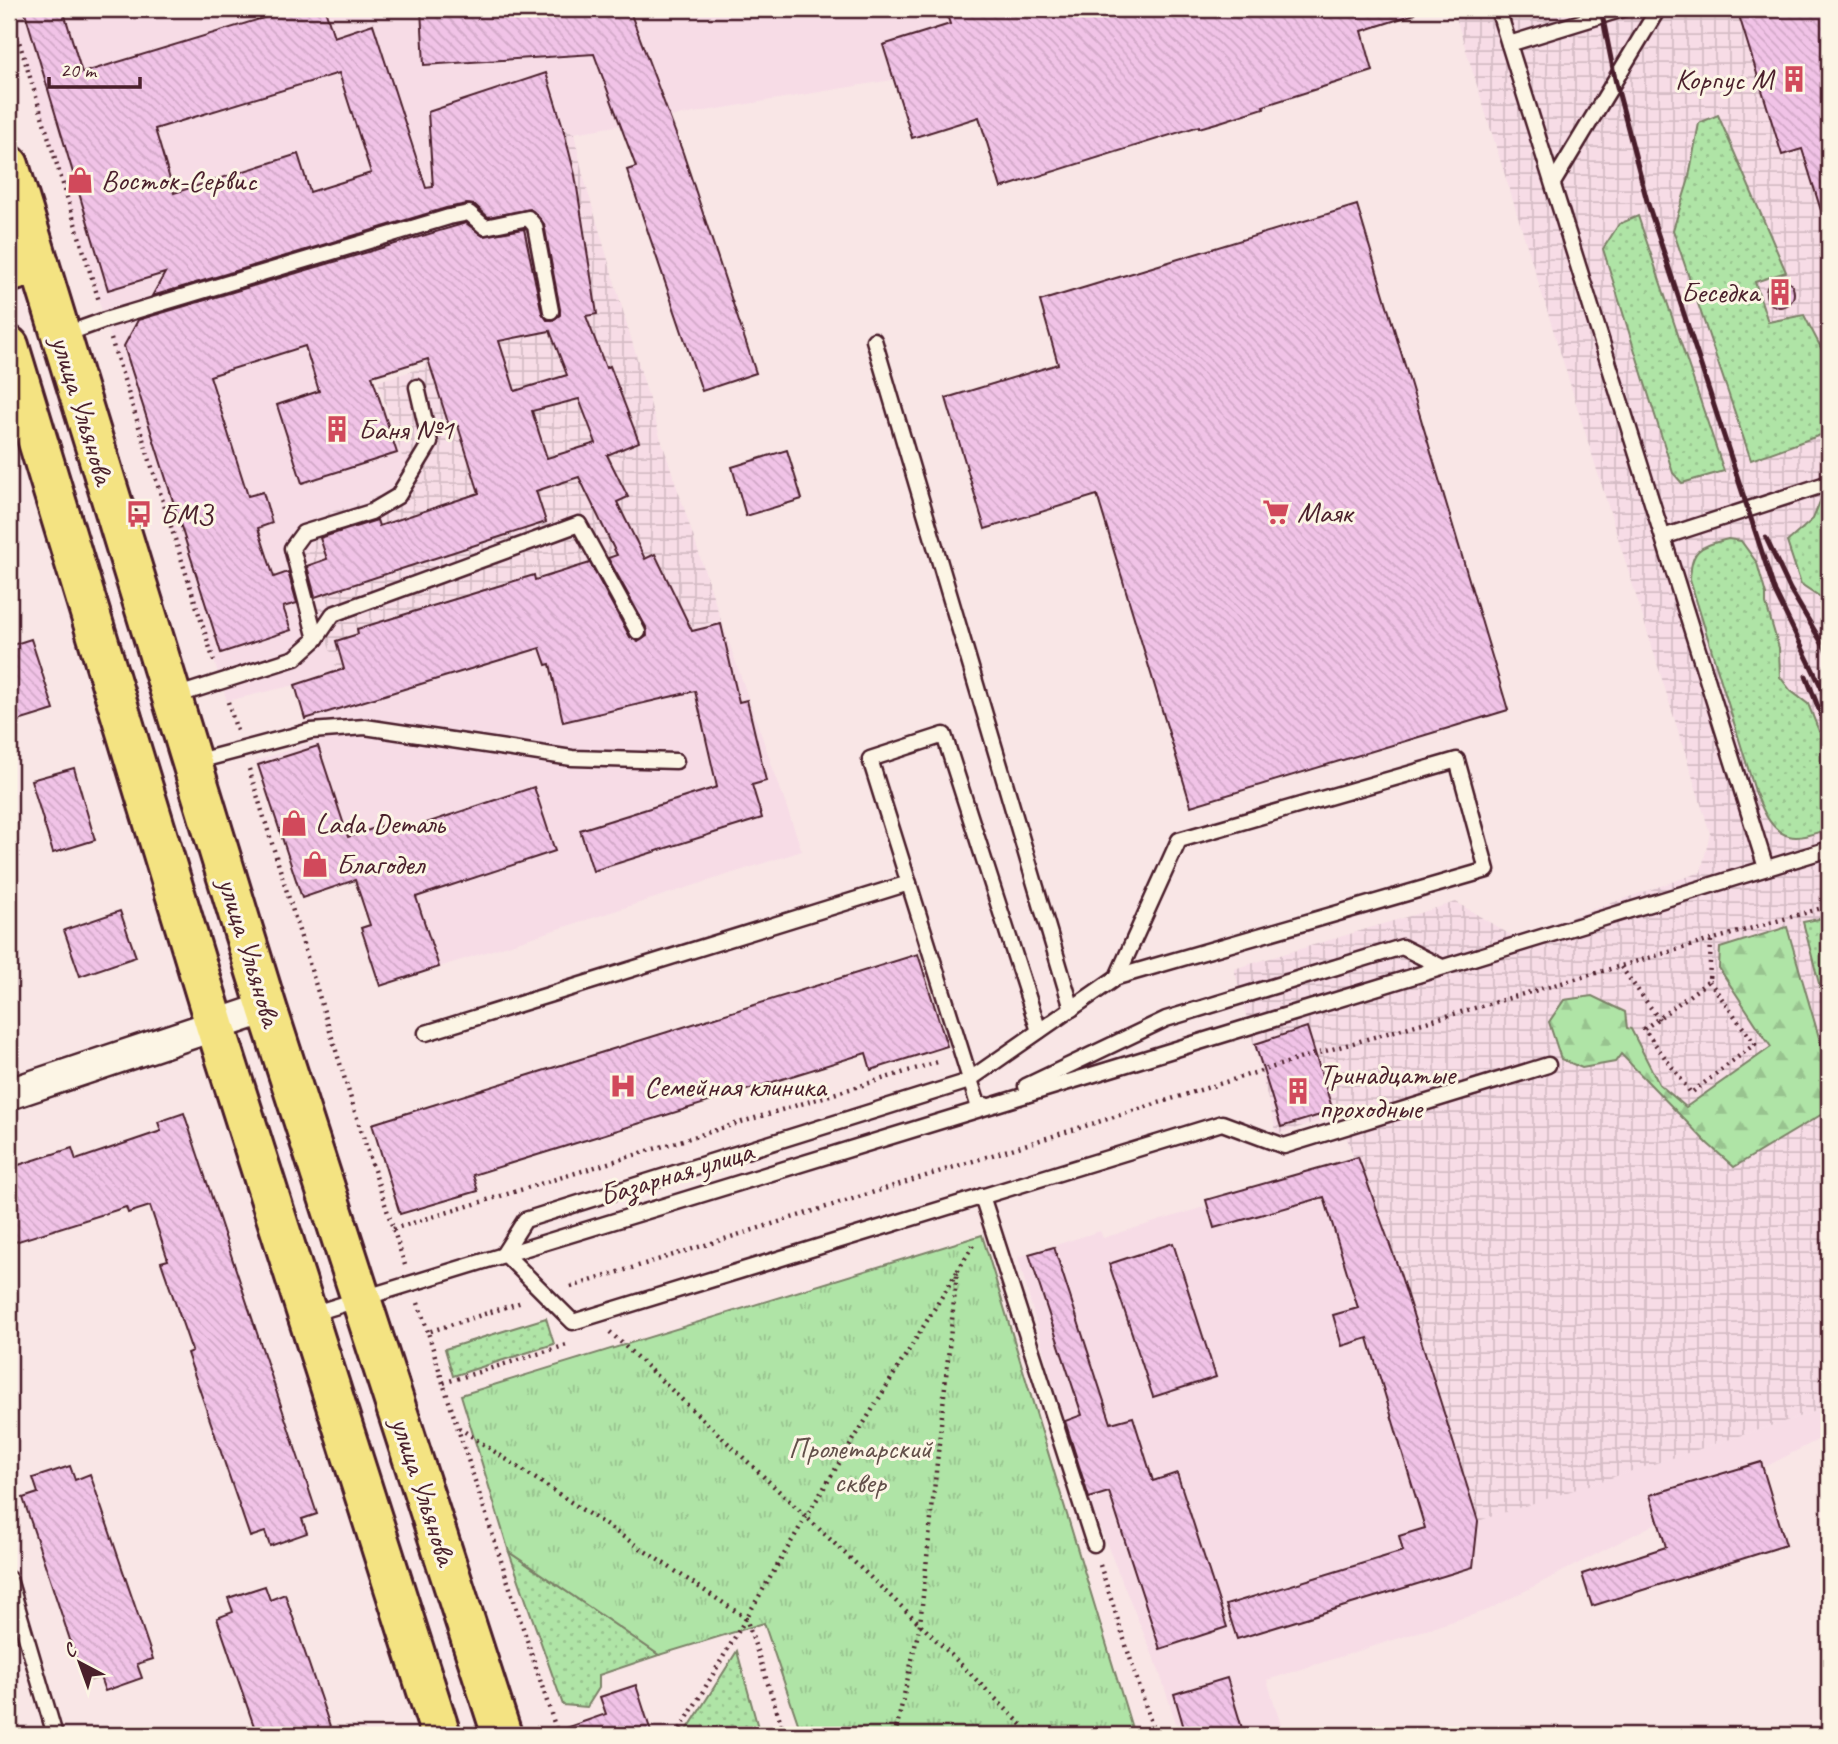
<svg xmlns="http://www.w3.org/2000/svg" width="1838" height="1744" font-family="Caveat,sans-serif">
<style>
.built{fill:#f7dce6}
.industrial{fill:url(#industrial-grid)}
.grass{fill:url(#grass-dots);stroke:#7c8268;stroke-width:2}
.forest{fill:url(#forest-firs);stroke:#7c8268;stroke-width:2}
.park{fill:url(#park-tufts);stroke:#7c8268;stroke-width:2}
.building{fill:url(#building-back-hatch);stroke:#4a1f2b;stroke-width:2;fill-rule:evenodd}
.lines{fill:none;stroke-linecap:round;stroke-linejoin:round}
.service-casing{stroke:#4a1f2b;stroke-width:19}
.minor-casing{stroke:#4a1f2b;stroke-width:35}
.primary-casing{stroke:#4a1f2b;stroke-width:44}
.path{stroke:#4a1f2b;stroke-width:4.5;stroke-dasharray:2 5;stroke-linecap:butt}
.service{stroke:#fcf5e5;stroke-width:14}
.minor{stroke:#fcf5e5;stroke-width:30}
.primary{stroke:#f4e382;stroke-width:38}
.rail{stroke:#4a1f2b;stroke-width:5}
.labels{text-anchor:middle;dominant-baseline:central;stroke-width:6;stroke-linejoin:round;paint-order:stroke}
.poi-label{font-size:30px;fill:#4a1f2b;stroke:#fcf5e5;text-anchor:start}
.street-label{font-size:30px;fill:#4a1f2b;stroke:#fcf5e5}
.park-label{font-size:30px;fill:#63504a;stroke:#fcf5e5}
</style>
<defs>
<pattern id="industrial-grid" width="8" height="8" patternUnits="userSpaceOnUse" patternTransform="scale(1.75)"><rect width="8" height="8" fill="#f7dce6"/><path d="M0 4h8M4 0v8" fill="none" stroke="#d5bcc5"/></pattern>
<pattern id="grass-dots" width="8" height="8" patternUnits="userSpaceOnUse" patternTransform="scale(1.75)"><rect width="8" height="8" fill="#afe4a6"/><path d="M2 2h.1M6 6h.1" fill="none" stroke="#98c38f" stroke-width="1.8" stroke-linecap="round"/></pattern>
<pattern id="forest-firs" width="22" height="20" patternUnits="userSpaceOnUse" patternTransform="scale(1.75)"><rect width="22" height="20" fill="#afe4a6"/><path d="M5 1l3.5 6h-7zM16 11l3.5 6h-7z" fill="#98c38f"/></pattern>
<pattern id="park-tufts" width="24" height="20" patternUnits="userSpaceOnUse" patternTransform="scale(1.75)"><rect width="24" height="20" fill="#afe4a6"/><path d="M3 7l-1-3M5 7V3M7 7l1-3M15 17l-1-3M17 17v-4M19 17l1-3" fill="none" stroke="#98c38f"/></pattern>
<pattern id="building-back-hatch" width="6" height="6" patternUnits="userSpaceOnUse" patternTransform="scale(1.75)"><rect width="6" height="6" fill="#f1c3e7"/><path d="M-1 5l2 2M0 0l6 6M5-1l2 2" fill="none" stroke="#d0a7c6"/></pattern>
</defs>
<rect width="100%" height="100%" fill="#f9e6e6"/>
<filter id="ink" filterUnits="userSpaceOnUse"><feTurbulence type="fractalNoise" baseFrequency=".0143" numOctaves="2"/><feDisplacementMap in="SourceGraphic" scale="14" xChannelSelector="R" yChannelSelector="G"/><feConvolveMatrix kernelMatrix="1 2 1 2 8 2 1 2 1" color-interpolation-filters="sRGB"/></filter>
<g filter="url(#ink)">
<g class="built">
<path d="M9 9H1316L574 133 564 131 479 342 373 376 412 485 310 550 299 554 581 599 621 644 721 620 802 851 380 986 361 928 370 925 355 880 302 898 255 761 313 742 311 731 295 685 227 701 94 286Z"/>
<path d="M1358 1157 1478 1520 1829 1407V1434L1488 1610 1267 1680 1284 1735H1180L1158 1668 1088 1499 1063 1421 1018 1257 1100 1231 1103 1238 1207 1206 1206 1200Z"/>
</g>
<g class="industrial">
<path d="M1460 9H1829V1407L1478 1521 1339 1115 1277 1134 1234 969 1456 902 1514 937 1701 872 1710 833 1456 18Z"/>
<path d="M565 130 574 133 583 175 659 433 721 620 621 644 616 622 337 671 298 554 310 550 302 522 411 485 378 381 425 367 423 360 494 301 467 218 517 201 529 142Z"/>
</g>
<g class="grass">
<path d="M1718 115 1786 272 1755 282 1768 322 1804 315 1829 363V432L1751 460 1673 230 1688 182 1699 123Z"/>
<path d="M1638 216 1724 471 1682 483 1673 473 1603 249 1619 224Z"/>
<path d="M1829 496V610L1822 598 1801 584 1787 542 1813 519 1821 499Z"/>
<path d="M1728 539 1741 541 1757 563 1766 595V604L1779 648 1780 677 1791 691 1808 704 1829 756V829C1820 831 1807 837 1797 837 1773 838 1762 809 1755 791L1690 580C1691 548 1700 547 1728 539Z"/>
<path d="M1829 917V1022L1803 922Z"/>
<path d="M546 1318 554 1344 453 1376 445 1349Z"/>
<path d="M509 1552 659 1655 599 1675V1688L587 1707 563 1705Z"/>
<path d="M737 1651 760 1735H684Z"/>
</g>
<path class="forest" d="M1787 927 1829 1072V1110L1734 1167 1708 1144 1621 1054 1615 1062 1582 1068 1561 1059 1549 1022 1564 1000 1592 996 1625 1012 1627 1028 1631 1029 1659 1084 1686 1107 1771 1047 1719 968 1720 948Z"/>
<path class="park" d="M982 1235 1134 1735H802L764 1623 659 1655 509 1552 461 1395Z"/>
<g class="building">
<path d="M24 9H63L82 73 293 9H325L334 37 373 24 426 188 433 187 428 112 546 73 562 124 575 175 597 314 586 316 606 368 610 366 639 442 607 455 628 497 617 502 645 559 655 554 692 631 721 624 739 702 747 700 766 781 752 785 762 818 593 871 580 830 717 787 695 691 563 722 550 664 546 665 540 648 305 719 295 685 344 669 336 641 358 634 357 629 534 575 535 580 590 563 630 637 638 642 647 636 646 627 608 558 617 555 579 477 536 491 546 522 315 597 307 566 327 559 320 538 377 520 379 526 479 493 458 426 450 429 428 359 372 376 397 453 302 483 277 405 319 391 305 346 210 376 248 496 263 492 272 523 258 528 274 577 288 572 297 603 283 607 291 630 221 653 124 346 138 320 466 223 483 236 524 229 542 313 547 320H553L560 315V309L544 224 530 209 488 217 475 205 467 204 446 208 152 296 165 273 108 290ZM339 73 371 173 310 192 298 154 174 193 155 129ZM550 331 567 375 515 391 499 341ZM579 399 596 443 547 458 532 411Z"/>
<path d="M421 9H629L683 153 756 373 702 391 627 170 636 167 594 54 424 65Z"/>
<path d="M945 9H1414L1415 14 1362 31 1373 71 1263 106 1264 108 1220 122 1199 128V126L1001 188 979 117 912 138 883 45 950 24Z"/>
<path d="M1737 9H1829V216L1823 217 1802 149 1782 155Z"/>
<path d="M1357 205 1508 710 1191 806 1097 495 985 529 946 398 1058 364 1040 301Z"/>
<circle cx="1780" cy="293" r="14"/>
<path d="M787 450 802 499 746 516 732 467Z"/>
<path d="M31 639 54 710 9 724V646Z"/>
<path d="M318 746 348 837 390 823 394 834 534 787 555 851 416 897 439 967 380 986 361 928 370 925 355 880 302 898 258 765Z"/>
<path d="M74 768 95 840 53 853 31 780Z"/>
<path d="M120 911 136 957 80 976 64 930Z"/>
<path d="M918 954 947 1046 871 1070 866 1053 473 1175 478 1191 400 1214 372 1124Z"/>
<path d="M1307 1027 1333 1111 1281 1127 1255 1044Z"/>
<path d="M184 1113 317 1514 302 1519 307 1533 270 1546 265 1532 250 1537 187 1353 192 1351 161 1262 168 1260 150 1206 128 1213 126 1207 9 1244V1168L72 1148 76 1160 161 1131 158 1122Z"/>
<path d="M1358 1157 1399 1270 1478 1521 1473 1567 1237 1639 1226 1605 1403 1551 1399 1536 1425 1528 1368 1338 1342 1346 1333 1315 1358 1308 1324 1197 1214 1228 1206 1200Z"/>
<path d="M1173 1243 1216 1377 1153 1397 1109 1264Z"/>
<path d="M1054 1247 1111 1423 1133 1417 1153 1481 1177 1473 1227 1627 1160 1649 1109 1492 1089 1498 1065 1421 1082 1415 1029 1254Z"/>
<path d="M1761 1462 1786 1545 1592 1606 1582 1574 1666 1547 1650 1495Z"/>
<path d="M70 1466 75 1480 90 1474 153 1659 137 1664 142 1678 105 1691 100 1677 84 1682 23 1498 38 1493 33 1478Z"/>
<path d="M265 1586 270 1600 285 1594 333 1735H257L217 1618 233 1612 228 1598Z"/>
<path d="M1227 1678 1244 1735H1186L1174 1694Z"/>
<path d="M636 1685 652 1735H558L557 1731 606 1714 600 1697Z"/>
</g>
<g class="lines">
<defs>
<g id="service">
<path d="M1498 9 1766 868"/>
<path d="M1509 44 1623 9"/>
<path d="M1553 183 1658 9"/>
<path d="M63 335 105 320 449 217 469 213 485 227 528 218 535 226 551 311"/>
<path d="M874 340 1072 1009"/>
<path d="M1663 537 1829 483"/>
<path d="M316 639 292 548 303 533 371 512 398 496 430 443 417 387"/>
<path d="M172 697 295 658 316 639 333 614 579 524 638 632"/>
<path d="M194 762 311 731 365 727 572 758 676 761"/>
<path d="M1117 977 1487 870 1457 760 1179 840 1117 977 966 1082 525 1220 504 1253 573 1322 1222 1123 1284 1146 1548 1065"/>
<path d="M426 1033 909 883"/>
<path d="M1026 1086 1166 1019 1402 947 1442 967"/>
<path d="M985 1105 979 1108 870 759 944 735 1039 1031"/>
<path d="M982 1196 1094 1544"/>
<path d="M308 1315 1829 849"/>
<path d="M9 1579 55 1735"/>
</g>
<path id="minor" d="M9 1094 267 1008"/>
<g id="primary">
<path d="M9 165 267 1008 502 1735"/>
<path d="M9 273 39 263"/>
<path d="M9 346 215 1025 441 1735"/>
</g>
</defs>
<use href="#service" class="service-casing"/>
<use href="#minor" class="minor-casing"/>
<use href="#primary" class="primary-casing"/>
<g class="path">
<path d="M9 9 99 301"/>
<path d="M111 339 214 661"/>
<path d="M228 702 237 731"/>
<path d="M249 769 355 1112 405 1265"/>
<path d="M1621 967 1659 1019"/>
<path d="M1709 981 1755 1044 1691 1093 1644 1029 1709 981 1711 941"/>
<path d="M393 1229 941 1061"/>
<path d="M571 1287 1315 1054 1829 906"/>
<path d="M418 1303 428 1332"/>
<path d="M610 1332 920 1624 1032 1735"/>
<path d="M443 1383 428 1332 522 1302"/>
<path d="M459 1428 746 1618 785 1735"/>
<path d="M1100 1565 1155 1735"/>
<path d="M558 1735 443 1383 570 1344"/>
<path d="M677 1735 806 1517 957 1272"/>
<path d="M895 1735 920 1624 957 1272 974 1243"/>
</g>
<use href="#service" class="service"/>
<use href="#minor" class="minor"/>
<use href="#primary" class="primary"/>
<g class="rail">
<path d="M1601 9 1615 79 1647 201 1775 592 1829 703"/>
<path d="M1766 538 1790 589 1829 655"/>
<path d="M1806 676 1829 735"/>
</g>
</g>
</g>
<defs>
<symbol id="building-bare" viewBox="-9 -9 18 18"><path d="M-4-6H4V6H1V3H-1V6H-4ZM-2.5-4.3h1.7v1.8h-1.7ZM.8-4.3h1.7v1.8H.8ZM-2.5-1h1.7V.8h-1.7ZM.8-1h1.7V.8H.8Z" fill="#d1495b" stroke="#fcf5e5" stroke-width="2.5" paint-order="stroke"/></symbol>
<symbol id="shop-bare" viewBox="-9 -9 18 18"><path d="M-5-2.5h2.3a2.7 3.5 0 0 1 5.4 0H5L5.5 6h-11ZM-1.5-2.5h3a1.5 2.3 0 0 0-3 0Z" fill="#d1495b" stroke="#fcf5e5" stroke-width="2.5" paint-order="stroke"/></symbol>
<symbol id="supermarket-bare" viewBox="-9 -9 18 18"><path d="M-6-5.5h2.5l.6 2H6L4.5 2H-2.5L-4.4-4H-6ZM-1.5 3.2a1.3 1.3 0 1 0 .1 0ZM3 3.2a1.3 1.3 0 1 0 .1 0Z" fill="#d1495b" stroke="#fcf5e5" stroke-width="2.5" paint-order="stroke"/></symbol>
<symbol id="bus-bare" viewBox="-9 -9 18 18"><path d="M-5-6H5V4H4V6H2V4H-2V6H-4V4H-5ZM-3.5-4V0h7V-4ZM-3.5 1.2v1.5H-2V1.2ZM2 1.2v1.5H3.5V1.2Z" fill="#d1495b" stroke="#fcf5e5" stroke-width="2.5" paint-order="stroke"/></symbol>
<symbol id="hospital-bare" viewBox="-9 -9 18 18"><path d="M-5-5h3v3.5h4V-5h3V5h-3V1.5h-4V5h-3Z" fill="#d1495b" stroke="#fcf5e5" stroke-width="2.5" paint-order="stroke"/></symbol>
</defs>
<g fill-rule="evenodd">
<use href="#building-bare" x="1775" y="60" width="38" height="38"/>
<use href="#shop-bare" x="61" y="161" width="38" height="38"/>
<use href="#building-bare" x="1761" y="273" width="38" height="38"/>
<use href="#building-bare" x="318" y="410" width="38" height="38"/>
<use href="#supermarket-bare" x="1257" y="493" width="38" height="38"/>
<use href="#bus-bare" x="120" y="495" width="38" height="38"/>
<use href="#shop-bare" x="275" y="804" width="38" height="38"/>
<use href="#shop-bare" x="296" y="845" width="38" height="38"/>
<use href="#hospital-bare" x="604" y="1067" width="38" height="38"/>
<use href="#building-bare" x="1279" y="1072" width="38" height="38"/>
</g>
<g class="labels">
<g class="poi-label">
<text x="1773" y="79" text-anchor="end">Корпус М</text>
<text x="101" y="180">Восток-Сервис</text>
<text x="1759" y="292" text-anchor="end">Беседка</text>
<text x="358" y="429">Баня №1</text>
<text x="1297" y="512">Маяк</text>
<text x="160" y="514">БМЗ</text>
<text x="315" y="823">Lada Dеталь</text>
<text x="336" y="864">Благодел</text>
<text x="1319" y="1074">Тринадцатые<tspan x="1319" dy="34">проходные</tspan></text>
<text x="644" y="1086">Семейная клиника</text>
</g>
<g class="street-label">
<text transform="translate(83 410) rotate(73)">улица Ульянова</text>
<text transform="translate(250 952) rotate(73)">улица Ульянова</text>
<text transform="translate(676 1173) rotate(-17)">Базарная улица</text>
<text transform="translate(424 1491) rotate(72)">улица Ульянова</text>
</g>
<g class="park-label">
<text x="860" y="1448">Пролетарский<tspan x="860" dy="34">сквер</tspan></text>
</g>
</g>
<rect width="1838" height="1744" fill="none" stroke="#fcf5e5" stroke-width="35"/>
<rect x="18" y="18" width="1803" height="1709" fill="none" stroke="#4a1f2b" stroke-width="2.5" filter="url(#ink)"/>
<g transform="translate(80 1663) rotate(319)" stroke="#fcf5e5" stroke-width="5" paint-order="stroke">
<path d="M0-5L12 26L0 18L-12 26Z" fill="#4a1f2b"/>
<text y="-10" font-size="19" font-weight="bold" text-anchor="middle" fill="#4a1f2b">С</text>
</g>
<path d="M49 77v10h91v-10" fill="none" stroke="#4a1f2b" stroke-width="3.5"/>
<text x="60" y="77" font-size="21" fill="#4a1f2b" stroke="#fcf5e5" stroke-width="5" paint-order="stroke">20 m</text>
</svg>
